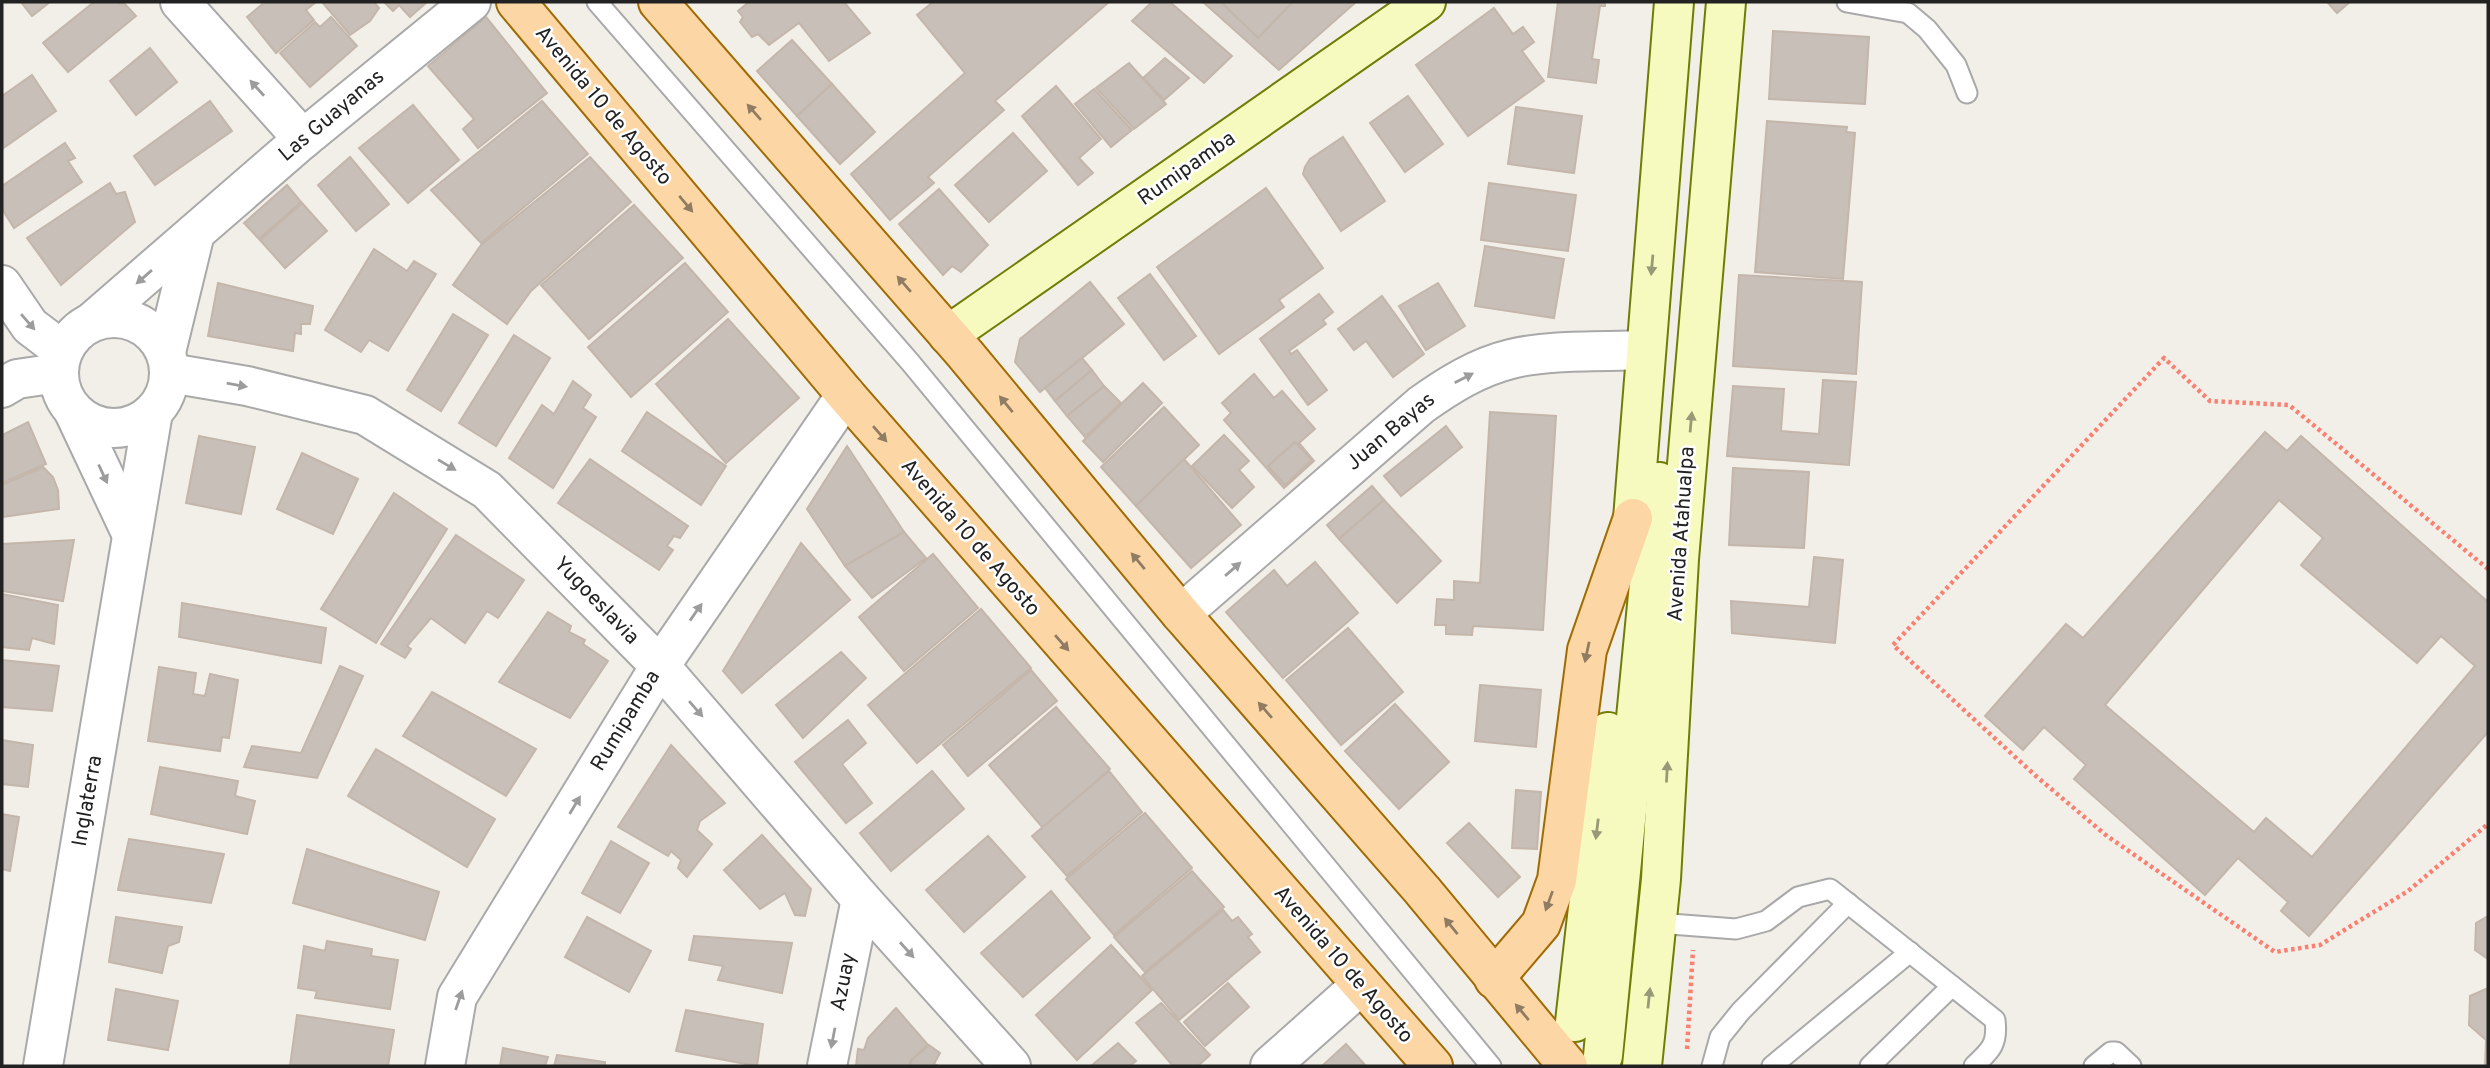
<svg xmlns="http://www.w3.org/2000/svg" width="2490" height="1068" font-family="Overpass,sans-serif">
<style>
.building{fill:#c7bfb8;stroke:#c4b6ab;stroke-width:2;fill-rule:evenodd}
.lines{fill:none;stroke-linecap:round;stroke-linejoin:round}
.lane-casing{stroke:#a9a9a9;stroke-width:23}
.street-casing{stroke:#a9a9a9;stroke-width:42}
.secondary-casing{stroke:#707d05;stroke-width:42}
.primary-casing{stroke:#a06b00;stroke-width:42}
.path{stroke:#fa8072;stroke-width:4.5;stroke-dasharray:3.5 3.5;stroke-linecap:butt}
.lane{stroke:#fff;stroke-width:19}
.street{stroke:#fff;stroke-width:38}
.secondary{stroke:#f7fabf;stroke-width:38}
.primary{stroke:#fcd6a4;stroke-width:38}
.oneway{fill:#9c9c9c}
.oneway2{fill:#8f7c63}
.oneway3{fill:#979978}
.labels{text-anchor:middle;dominant-baseline:central;stroke-width:5;stroke-linejoin:round;paint-order:stroke}
.street-label{font-size:21px;fill:#222;stroke:#fff}
</style>
<rect width="100%" height="100%" fill="#f2efe9"/>
<g class="building">
<path d="M21 2H50L32 16Z"/>
<path d="M94 2H118L120 4 123 2 136 16 68 72 43 43Z"/>
<path d="M265 2H316L306 10 314 20 276 53 247 17Z"/>
<path d="M322 2H374L379 8 370 21 350 35Z"/>
<path d="M384 2H427L410 17 399 5 393 11Z"/>
<path d="M749 2H844L870 33 829 61 799 23 769 45 758 34 752 37 740 22 743 17 738 11Z"/>
<path d="M933 2H1109L995 101 1004 110 928 177 934 183 890 220 851 174 965 73 917 15Z"/>
<path d="M1152 2H1170L1232 56 1204 83 1132 21Z"/>
<path d="M1203 2H1356L1279 70Z"/>
<path d="M1221 2H1293L1258 38Z"/>
<path d="M1558 2H1605V6H1600L1592 59 1599 60 1596 83 1548 77Z"/>
<path d="M2327 2H2350L2337 13Z"/>
<path d="M1494 8 1513 34 1523 27 1534 42 1522 51 1544 81 1468 136 1416 65Z"/>
<path d="M331 17 357 46 310 87 280 53 315 22 320 27Z"/>
<path d="M486 17 547 93 478 148 463 129 474 119 428 66Z"/>
<path d="M1773 31 1869 37 1865 104 1769 99Z"/>
<path d="M792 40 832 84 797 116 757 71Z"/>
<path d="M150 48 177 82 136 115 110 81Z"/>
<path d="M1165 58 1189 78 1164 100 1143 78Z"/>
<path d="M1129 63 1166 104 1134 129 1096 88Z"/>
<path d="M32 75 56 111 2 149V96Z"/>
<path d="M832 84 875 132 840 164 797 116Z"/>
<path d="M1056 86 1101 139 1079 158 1093 173 1078 185 1022 116Z"/>
<path d="M1094 89 1132 130 1111 147 1075 104Z"/>
<path d="M1408 96 1443 144 1405 172 1370 123Z"/>
<path d="M210 101 232 131 155 185 134 156Z"/>
<path d="M542 101 588 154 481 243 431 190Z"/>
<path d="M413 105 459 160 408 203 359 148Z"/>
<path d="M1516 107 1582 116 1574 173 1508 164Z"/>
<path d="M1767 121 1847 127 1846 132 1855 133 1843 279 1755 272Z"/>
<path d="M1013 133 1047 171 989 222 955 185Z"/>
<path d="M1343 137 1385 201 1341 231 1303 174 1305 167 1310 159Z"/>
<path d="M65 143 75 158 68 161 82 182 14 228 2 209V186Z"/>
<path d="M350 157 389 204 356 231 318 185Z"/>
<path d="M590 157 631 202 531 291 507 324 453 285 481 245Z"/>
<path d="M110 183 116 194 125 192 135 222 61 285 27 238Z"/>
<path d="M1489 183 1576 195 1568 251 1481 240Z"/>
<path d="M287 185 301 202 259 239 244 223Z"/>
<path d="M1266 188 1323 268 1279 300 1284 307 1219 354 1157 267Z"/>
<path d="M939 189 988 245 961 272 952 266 943 275 899 224Z"/>
<path d="M302 203 327 231 285 268 260 240Z"/>
<path d="M634 205 683 258 589 339 541 285Z"/>
<path d="M1485 246 1564 259 1554 318 1475 306Z"/>
<path d="M374 249 407 271 414 261 436 274 388 351 369 340 361 352 325 330Z"/>
<path d="M685 263 728 312 631 397 588 347Z"/>
<path d="M1150 274 1196 336 1164 360 1118 298Z"/>
<path d="M1739 275 1862 282 1856 374 1733 366Z"/>
<path d="M1090 282 1124 324 1040 392 1015 362 1020 339Z"/>
<path d="M218 283 313 306 310 324H301V334L295 333 293 351 208 336Z"/>
<path d="M1438 283 1465 326 1426 350 1399 306Z"/>
<path d="M1319 294 1333 312 1323 320 1326 324 1289 351 1291 354 1297 350 1327 390 1308 405 1260 339Z"/>
<path d="M1382 296 1424 354 1393 377 1366 341 1354 350 1338 329Z"/>
<path d="M453 314 488 335 441 411 407 390Z"/>
<path d="M728 319 799 398 726 463 656 384Z"/>
<path d="M514 335 550 358 496 446 459 423Z"/>
<path d="M1082 358 1092 370 1055 401 1045 388Z"/>
<path d="M1092 370 1104 386 1067 416 1055 401Z"/>
<path d="M1254 374 1274 398 1282 391 1315 429 1299 443 1314 461 1284 488 1224 420 1231 413 1222 403Z"/>
<path d="M1823 380 1856 382 1849 465 1727 456 1733 386 1784 389 1781 431 1819 434Z"/>
<path d="M573 381 591 395 583 408 596 417 553 488 509 458 542 405 554 414Z"/>
<path d="M1143 383 1162 403 1103 462 1083 441Z"/>
<path d="M1104 386 1121 403 1085 437 1067 416Z"/>
<path d="M1164 407 1199 445 1136 506 1101 467Z"/>
<path d="M647 412 726 466 701 505 622 451Z"/>
<path d="M1490 412 1556 416 1543 630 1473 626 1472 635 1446 634V625H1435L1437 599 1454 600V581L1480 583Z"/>
<path d="M28 422 46 464 2 483V435Z"/>
<path d="M1446 426 1462 447 1401 496 1384 476Z"/>
<path d="M2265 432 2287 451 2301 436 2488 602V732L2309 936 2281 911 2288 902 2238 858 2205 895 2074 779 2086 765 2044 727 2023 750 1985 716 2066 624 2083 638ZM2279 500 2323 538 2301 565 2417 663 2441 636 2475 666 2312 857 2266 818 2254 832 2105 705Z"/>
<path d="M1224 435 1249 461 1239 470 1254 487 1232 508 1192 466Z"/>
<path d="M199 436 255 447 241 514 186 503Z"/>
<path d="M1295 442 1312 460 1285 485 1268 466Z"/>
<path d="M847 446 904 532 845 566 807 509Z"/>
<path d="M302 453 358 479 333 534 277 509Z"/>
<path d="M590 459 688 526 680 538 674 536 667 546 673 550 659 570 558 503Z"/>
<path d="M1184 459 1241 525 1191 568 1136 506Z"/>
<path d="M43 467 53 477 58 490 59 509 2 517V485Z"/>
<path d="M1733 468 1809 472 1804 548 1729 545Z"/>
<path d="M1372 486 1384 500 1339 539 1327 525Z"/>
<path d="M394 493 447 529 376 643 321 609Z"/>
<path d="M1384 500 1441 561 1397 603 1339 539Z"/>
<path d="M904 532 926 558 872 598 845 566Z"/>
<path d="M456 535 524 580 498 618 487 611 465 643 431 618 407 646 411 649 405 658 381 644Z"/>
<path d="M74 540 63 601 2 591V544Z"/>
<path d="M801 543 850 600 742 693 723 671Z"/>
<path d="M933 554 978 608 904 671 859 617Z"/>
<path d="M1814 557 1843 560 1835 643 1732 633 1731 601 1809 607Z"/>
<path d="M1315 562 1358 613 1283 678 1226 612 1274 570 1287 586Z"/>
<path d="M2 594 58 605 54 644 32 638 29 650 2 647Z"/>
<path d="M182 603 326 628 321 663 179 637Z"/>
<path d="M981 609 1031 668 917 763 868 705Z"/>
<path d="M548 612 571 626 569 632 585 640 583 644 608 661 570 718 499 682Z"/>
<path d="M1348 628 1403 692 1341 745 1286 680Z"/>
<path d="M841 652 866 678 803 738 776 705Z"/>
<path d="M2 660 59 666 52 711 2 707Z"/>
<path d="M340 666 363 676 317 778 244 767 252 746 301 753Z"/>
<path d="M159 667 196 673 193 694 205 696 210 674 238 680 229 738 222 737 220 751 148 741Z"/>
<path d="M1031 670 1057 701 968 776 943 745Z"/>
<path d="M1480 685 1541 690 1536 747 1475 741Z"/>
<path d="M432 692 536 749 506 796 403 736Z"/>
<path d="M1395 704 1449 762 1399 809 1345 751Z"/>
<path d="M1056 707 1110 769 1043 828 989 765Z"/>
<path d="M848 720 866 743 842 764 872 803 846 823 795 762Z"/>
<path d="M2 740 33 745 28 787 2 784Z"/>
<path d="M671 745 725 803 700 821 697 830 712 844 687 877 678 868 681 860 671 851 668 856 618 827Z"/>
<path d="M376 749 495 819 467 867 348 796Z"/>
<path d="M160 767 238 781 235 796 255 801 247 834 151 814Z"/>
<path d="M932 771 964 809 891 871 860 833Z"/>
<path d="M1109 771 1142 812 1067 876 1032 836Z"/>
<path d="M1516 790 1541 792 1537 849 1512 848Z"/>
<path d="M1145 813 1192 868 1114 935 1066 879Z"/>
<path d="M2 814 19 817 10 871 2 869Z"/>
<path d="M1469 823 1520 877 1498 897 1447 843Z"/>
<path d="M762 835 811 889 805 916 795 915 785 893 760 909 724 870Z"/>
<path d="M988 836 1025 877 964 932 926 890Z"/>
<path d="M129 839 224 854 211 903 118 890Z"/>
<path d="M611 841 649 863 620 913 582 893Z"/>
<path d="M307 849 439 892 425 940 293 903Z"/>
<path d="M1192 871 1224 907 1145 972 1114 937Z"/>
<path d="M1051 891 1090 938 1023 997 981 953Z"/>
<path d="M1223 910 1232 921 1238 917 1252 934 1248 937 1260 952 1179 1020 1142 976Z"/>
<path d="M2488 916V959L2475 950 2476 923Z"/>
<path d="M116 917 182 927 179 942 168 946 162 973 109 962Z"/>
<path d="M587 917 651 951 629 992 565 957Z"/>
<path d="M694 936 792 943 782 993 718 980 723 966 689 960Z"/>
<path d="M327 941 372 949 371 956 398 960 390 1009 315 998 317 991 298 988 304 946 325 951Z"/>
<path d="M1111 945 1152 990 1077 1060 1036 1015Z"/>
<path d="M1228 983 1249 1007 1205 1046 1184 1022Z"/>
<path d="M2488 988V1066H2485L2486 1040 2469 1025 2470 996Z"/>
<path d="M116 989 178 1001 168 1050 108 1040Z"/>
<path d="M1161 1003 1210 1055 1198 1066H1173L1136 1023Z"/>
<path d="M896 1008 928 1045 911 1060 909 1066H856L858 1049 864 1050 868 1038Z"/>
<path d="M686 1010 763 1024 757 1066 676 1051Z"/>
<path d="M297 1015 394 1030 388 1066H290Z"/>
<path d="M1118 1043 1136 1061 1130 1066H1091Z"/>
<path d="M1346 1044 1366 1066H1322Z"/>
<path d="M929 1045 940 1053 934 1064 938 1066H910L912 1060Z"/>
<path d="M503 1048 548 1057 545 1066H500Z"/>
<path d="M557 1055 605 1062V1066H554Z"/>
</g>
<g class="lines">
<defs>
<g id="lane">
<path d="M597 2 910 362 1491 1066"/>
<path d="M1847 2 1908 13 1927 29 1956 65 1967 93"/>
<path d="M1657 923 1736 929 1766 921 1798 897 1830 889 1995 1020C1998 1044 1991 1050 1974 1066"/>
<path d="M1712 1066 1720 1037 1741 1011 1848 903"/>
<path d="M1772 1066 1910 952"/>
<path d="M1870 1066 1952 986"/>
<path d="M2094 1066 2111 1052H2116L2131 1066"/>
</g>
<g id="street">
<path d="M180 2 303 139"/>
<path d="M2 285 30 326 63 351"/>
<circle cx="114" cy="373" r="55"/>
<path d="M93 321 303 139 471 2"/>
<path d="M166 352 195 233"/>
<path d="M170 373 247 386 365 415 487 490 660 666 861 899 1011 1066"/>
<path d="M2 388 17 379 58 373"/>
<path d="M74 412 132 535"/>
<path d="M1181 614 1421 405C1449 385 1478 367 1511 359 1550 349 1604 352 1645 350"/>
<path d="M43 1066 153 412"/>
<path d="M445 1066 457 997 660 666 846 395"/>
<path d="M827 1066 861 899"/>
<path d="M1270 1066 1361 985"/>
</g>
<g id="secondary">
<path d="M948 335 1426 2"/>
<path d="M1633 519 1674 2"/>
<path d="M1575 1022 1608 732"/>
<path d="M1603 1056 1659 482"/>
<path d="M1642 1066 1661 879 1679 559 1726 2"/>
</g>
<g id="primary">
<path d="M516 2 846 395 1433 1066"/>
<path d="M658 2 965 354 1181 614 1422 890 1568 1066"/>
<path d="M1494 979 1541 924 1557 880 1587 650 1633 518"/>
</g>
</defs>
<use href="#lane" class="lane-casing"/>
<use href="#street" class="street-casing"/>
<use href="#secondary" class="secondary-casing"/>
<use href="#primary" class="primary-casing"/>
<g class="path">
<path d="M2488 569 2289 405 2210 401 2164 358 1893 645 2037 777 2107 836 2275 952 2320 945 2408 891 2488 824"/>
<path d="M1687 1049 1693 950"/>
</g>
<use href="#lane" class="lane"/>
<use href="#street" class="street"/>
<use href="#secondary" class="secondary"/>
<use href="#primary" class="primary"/>
</g>
<defs><path id="oneway-solid" d="M-6-.8H1V-3.2L6.5 0L1 3.2V.8H-6Z" transform="scale(1.75)"/></defs>
<g class="oneway">
<use href="#oneway-solid" transform="translate(257 88) rotate(-132)"/>
<use href="#oneway-solid" transform="translate(144 277) rotate(139)"/>
<use href="#oneway-solid" transform="translate(28 322) rotate(49)"/>
<use href="#oneway-solid" transform="translate(1464 378) rotate(-27)"/>
<use href="#oneway-solid" transform="translate(237 385) rotate(10)"/>
<use href="#oneway-solid" transform="translate(447 465) rotate(31)"/>
<use href="#oneway-solid" transform="translate(103 474) rotate(65)"/>
<use href="#oneway-solid" transform="translate(1233 569) rotate(-41)"/>
<use href="#oneway-solid" transform="translate(696 612) rotate(-55)"/>
<use href="#oneway-solid" transform="translate(696 709) rotate(49)"/>
<use href="#oneway-solid" transform="translate(575 805) rotate(-59)"/>
<use href="#oneway-solid" transform="translate(907 950) rotate(48)"/>
<use href="#oneway-solid" transform="translate(459 1000) rotate(-71)"/>
<use href="#oneway-solid" transform="translate(833 1038) rotate(101)"/>
</g>
<g class="oneway2">
<use href="#oneway-solid" transform="translate(754 112) rotate(-131)"/>
<use href="#oneway-solid" transform="translate(686 204) rotate(50)"/>
<use href="#oneway-solid" transform="translate(904 284) rotate(-131)"/>
<use href="#oneway-solid" transform="translate(1006 404) rotate(-129)"/>
<use href="#oneway-solid" transform="translate(880 434) rotate(49)"/>
<use href="#oneway-solid" transform="translate(1138 561) rotate(-130)"/>
<use href="#oneway-solid" transform="translate(1062 643) rotate(49)"/>
<use href="#oneway-solid" transform="translate(1587 652) rotate(102)"/>
<use href="#oneway-solid" transform="translate(1265 710) rotate(-131)"/>
<use href="#oneway-solid" transform="translate(1549 901) rotate(110)"/>
<use href="#oneway-solid" transform="translate(1451 926) rotate(-129)"/>
<use href="#oneway-solid" transform="translate(1522 1012) rotate(-130)"/>
</g>
<g class="oneway3">
<use href="#oneway-solid" transform="translate(1652 265) rotate(95)"/>
<use href="#oneway-solid" transform="translate(1691 422) rotate(-85)"/>
<use href="#oneway-solid" transform="translate(1667 772) rotate(-87)"/>
<use href="#oneway-solid" transform="translate(1597 829) rotate(97)"/>
<use href="#oneway-solid" transform="translate(1649 998) rotate(-84)"/>
</g>
<g class="labels">
<g class="street-label">
<text transform="translate(603 106) rotate(50)">Avenida 10 de Agosto</text>
<text transform="translate(332 116) rotate(-40)">Las Guayanas</text>
<text transform="translate(1187 169) rotate(-35)">Rumipamba</text>
<text transform="translate(1391 432) rotate(-40)">Juan Bayas</text>
<text transform="translate(1682 534) rotate(-86)">Avenida Atahualpa</text>
<text transform="translate(970 538) rotate(49)">Avenida 10 de Agosto</text>
<text transform="translate(596 601) rotate(46)">Yugoeslavia</text>
<text transform="translate(626 721) rotate(-59)">Rumipamba</text>
<text transform="translate(88 801) rotate(-80)">Inglaterra</text>
<text transform="translate(1343 965) rotate(49)">Avenida 10 de Agosto</text>
<text transform="translate(844 982) rotate(-79)">Azuay</text>
</g>
</g>
<rect width="2490" height="1068" fill="none" stroke="#222222" stroke-width="7"/>
</svg>
